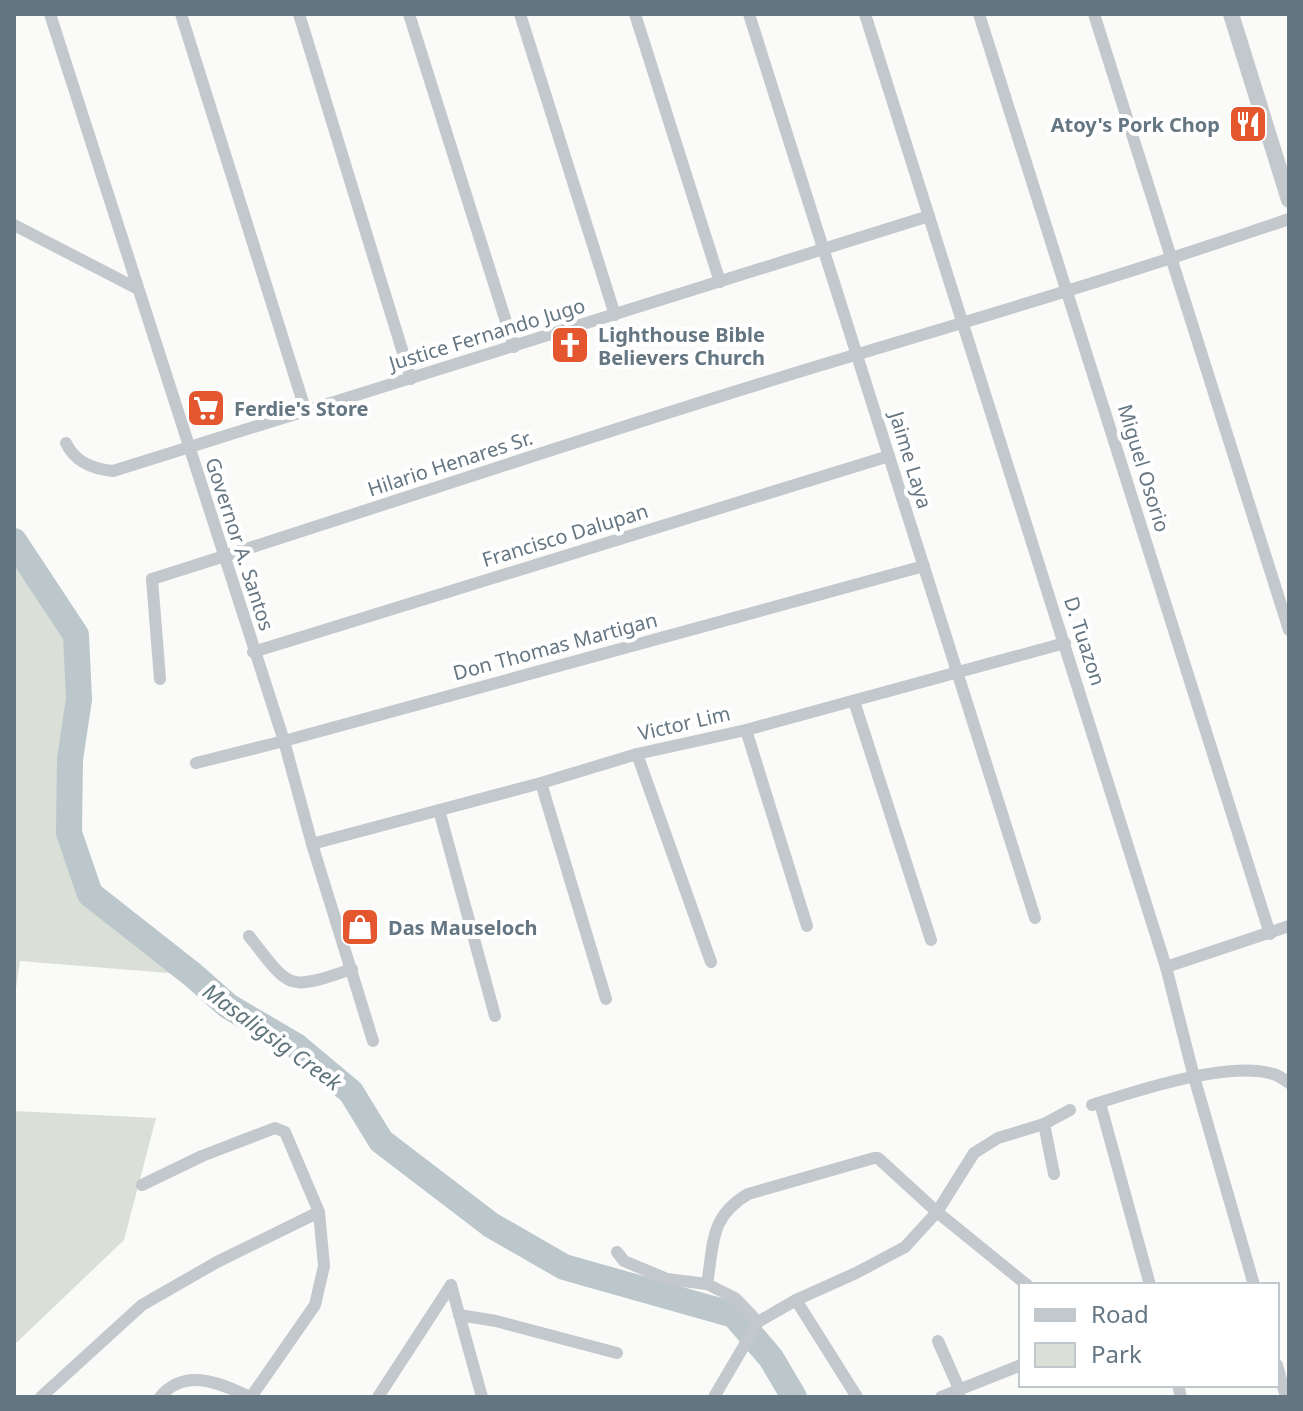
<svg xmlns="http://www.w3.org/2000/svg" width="1303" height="1411" font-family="'Noto Sans',sans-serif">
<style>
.green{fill:#dadfd7}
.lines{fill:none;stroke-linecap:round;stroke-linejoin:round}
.river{stroke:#bbc7cb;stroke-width:26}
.minor{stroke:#c3c8cc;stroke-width:12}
.tertiary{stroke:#c3c8cc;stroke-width:16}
.labels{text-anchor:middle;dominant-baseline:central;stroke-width:8;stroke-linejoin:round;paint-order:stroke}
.poi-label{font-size:20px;font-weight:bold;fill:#657683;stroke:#fff;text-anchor:start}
.street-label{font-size:20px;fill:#657683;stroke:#fff}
.water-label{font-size:22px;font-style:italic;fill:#60757c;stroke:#fff}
</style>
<rect width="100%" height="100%" fill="#fafaf8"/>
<g class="green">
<path d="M14 541 76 635 79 699 70 759 69 833 90 894 193 975 20 961 14 1002Z"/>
<path d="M14 1111 156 1118 124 1240 14 1345Z"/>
</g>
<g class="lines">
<path class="river" d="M14 541 76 635 79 699 70 759 69 833 90 894 193 975 228 1006 296 1046 351 1092 381 1141 491 1225 564 1267 734 1315 771 1358 794 1397"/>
<g class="minor">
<path d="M50 14 284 741 312 844 373 1041"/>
<path d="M181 14 306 412"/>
<path d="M299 14 411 379"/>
<path d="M409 14 514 347"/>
<path d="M520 14 615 315"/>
<path d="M635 14 720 282"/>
<path d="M749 14 1035 918"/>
<path d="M865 14 1166 967 1194 1077 1254 1285"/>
<path d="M979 14 1270 934"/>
<path d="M1094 14 1289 630"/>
<path d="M14 225 138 289"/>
<path d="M66 443C75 462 92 469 113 471L929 216"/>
<path d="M253 652 889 456"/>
<path d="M160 679 152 579C381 507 608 429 838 360 989 315 1140 270 1289 219"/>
<path d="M854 701 931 940"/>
<path d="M746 730 807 926"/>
<path d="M637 754 711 962"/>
<path d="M196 763 284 741 924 566"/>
<path d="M541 783 606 999"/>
<path d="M439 810 495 1016"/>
<path d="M312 844 541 783 637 754 746 730 1065 643"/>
<path d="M249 936C291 990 287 991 352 969"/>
<path d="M1166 967 1289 926"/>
<path d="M1100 1103 1150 1285"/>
<path d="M1092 1105C1136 1091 1229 1060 1273 1074 1279 1075 1284 1080 1289 1083"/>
<path d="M1044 1124 1054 1174"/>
<path d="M142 1185 202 1156 275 1128 285 1132 319 1212 324 1266 315 1305 251 1397"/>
<path d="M617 1252 624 1261 667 1279 707 1284 735 1298 758 1322"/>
<path d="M707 1284C714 1244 709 1217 748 1194L874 1158H878L937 1212 1027 1285"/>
<path d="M451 1285 482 1397"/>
<path d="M796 1300 857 1397"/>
<path d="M459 1315 496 1321 617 1353"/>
<path d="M938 1341 960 1391"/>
<path d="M1277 1365 1286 1397"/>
<path d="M1178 1385 1181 1397"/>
<path d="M41 1397 142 1305 217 1262 319 1212"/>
<path d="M160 1397C185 1367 220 1383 250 1397"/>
<path d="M378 1397 451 1285"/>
<path d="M714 1397 758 1322 796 1300 856 1273 905 1247 937 1212 974 1153 998 1138 1044 1124 1070 1110"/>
<path d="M941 1397 1021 1365"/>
</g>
<path class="tertiary" d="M1231 14 1289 200"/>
</g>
<defs>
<symbol id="restaurant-square" viewBox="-11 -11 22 22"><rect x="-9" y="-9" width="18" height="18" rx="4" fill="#e4572e" stroke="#fff"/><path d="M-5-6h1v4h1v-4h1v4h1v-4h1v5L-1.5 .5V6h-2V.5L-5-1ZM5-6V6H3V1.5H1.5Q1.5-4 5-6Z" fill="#fff"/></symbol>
<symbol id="church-square" viewBox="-11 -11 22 22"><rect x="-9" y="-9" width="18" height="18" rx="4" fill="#e4572e" stroke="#fff"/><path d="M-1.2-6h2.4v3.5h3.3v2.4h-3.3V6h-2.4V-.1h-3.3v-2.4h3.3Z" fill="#fff"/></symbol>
<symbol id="supermarket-square" viewBox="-11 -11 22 22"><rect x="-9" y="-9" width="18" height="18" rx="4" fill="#e4572e" stroke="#fff"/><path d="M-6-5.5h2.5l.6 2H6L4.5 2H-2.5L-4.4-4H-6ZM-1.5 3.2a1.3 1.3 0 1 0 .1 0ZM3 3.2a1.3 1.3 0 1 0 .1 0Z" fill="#fff"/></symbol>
<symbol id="shop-square" viewBox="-11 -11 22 22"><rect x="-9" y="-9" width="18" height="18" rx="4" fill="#e4572e" stroke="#fff"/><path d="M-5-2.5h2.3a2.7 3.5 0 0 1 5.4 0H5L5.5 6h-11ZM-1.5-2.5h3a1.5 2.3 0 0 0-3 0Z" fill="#fff"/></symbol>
</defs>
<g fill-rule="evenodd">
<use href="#restaurant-square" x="1226" y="102" width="44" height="44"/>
<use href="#church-square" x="548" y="323" width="44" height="44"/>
<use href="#supermarket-square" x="184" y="386" width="44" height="44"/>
<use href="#shop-square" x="338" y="905" width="44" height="44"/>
</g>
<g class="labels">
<g class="poi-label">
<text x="1220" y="124" text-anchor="end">Atoy's Pork Chop</text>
<text x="598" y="334">Lighthouse Bible<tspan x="598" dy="23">Believers Church</tspan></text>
<text x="234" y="408">Ferdie's Store</text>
<text x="388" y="927">Das Mauseloch</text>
</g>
<g class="street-label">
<text transform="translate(487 334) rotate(-17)">Justice Fernando Jugo</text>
<text transform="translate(911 460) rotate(73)">Jaime Laya</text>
<text transform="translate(450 463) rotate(-18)">Hilario Henares Sr.</text>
<text transform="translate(1144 468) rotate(73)">Miguel Osorio</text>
<text transform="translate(565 535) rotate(-17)">Francisco Dalupan</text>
<text transform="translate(240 544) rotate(72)">Governor A. Santos</text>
<text transform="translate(1085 641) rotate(72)">D. Tuazon</text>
<text transform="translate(555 646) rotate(-15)">Don Thomas Martigan</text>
<text transform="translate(684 723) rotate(-13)">Victor Lim</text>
</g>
<g class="water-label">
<text transform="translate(273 1036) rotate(36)">Masaligsig Creek</text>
</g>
</g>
<rect width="1303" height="1411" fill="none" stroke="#657683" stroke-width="32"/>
<rect x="1019" y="1283" width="260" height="104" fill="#ffffff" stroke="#c1c8cd" stroke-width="2"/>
<rect x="1035" y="1309" width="40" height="12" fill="#c3c8cc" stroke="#c1c8cd" stroke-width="2"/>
<text x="1091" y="1323" font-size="24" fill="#657683">Road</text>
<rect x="1035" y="1343" width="40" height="24" fill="#dadfd7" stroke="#c1c8cd" stroke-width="2"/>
<text x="1091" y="1363" font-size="24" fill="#657683">Park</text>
</svg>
